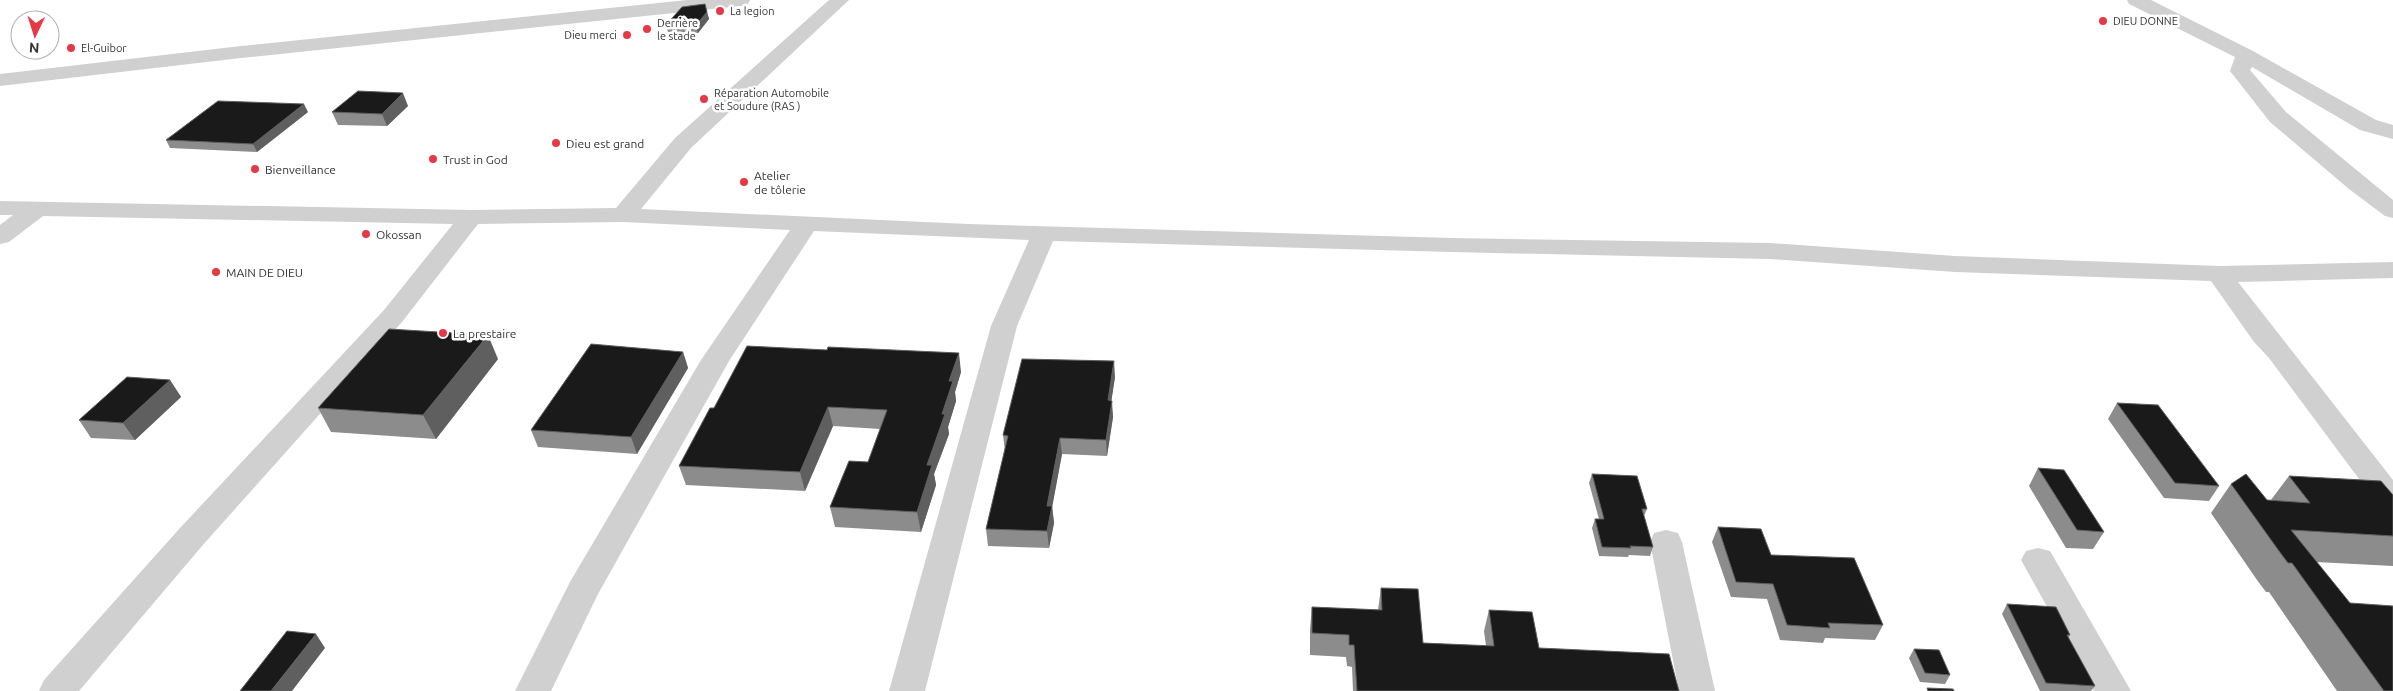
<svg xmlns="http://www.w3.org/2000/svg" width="2393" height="691" font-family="Ubuntu,sans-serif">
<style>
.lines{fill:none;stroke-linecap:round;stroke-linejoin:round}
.street{fill:#d0d0d0;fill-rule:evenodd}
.wall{fill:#8c8c8c}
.shaded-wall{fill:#5f5f5f}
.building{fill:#1a1a1a;stroke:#5f5f5f}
.poi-dot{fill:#e63946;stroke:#fff;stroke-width:2}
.labels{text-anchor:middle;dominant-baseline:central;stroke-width:5;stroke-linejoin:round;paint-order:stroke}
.far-poi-label{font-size:11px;fill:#333;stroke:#fff;text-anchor:start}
.poi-label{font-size:12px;fill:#333;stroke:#fff;text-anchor:start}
</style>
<rect width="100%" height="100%" fill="#fff"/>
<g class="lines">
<g class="street">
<path d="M687 0H750L748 4 741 6 241 58 0 86V74L241 46Z"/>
<path d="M829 0H849L691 148 641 209 968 224 1451 238 1770 243 1955 256 2219 266 2393 262V278L2238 282 2393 480V513L2382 510 2269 358 2254 342 2211 281 1955 272 1770 259 1451 252 1053 241 1017 326 925 691H889L991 326 1029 240 814 231 729 361 598 594 551 691H515L570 582 701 360 790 230 623 222 478 224 402 322 202 546 79 691H39L44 680 180 528 384 310 453 224 43 216 9 242 0 244V225L13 215H0V201L471 210 616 208 675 138Z"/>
<path d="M2127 0H2151L2253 51 2376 120 2393 125V139L2360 130 2252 67 2250 70 2286 112 2393 200V218L2385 216 2349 189 2270 122 2230 71 2235 57 2129 4Z"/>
<path d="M1666 530 1678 533 1682 542 1715 691H1679L1650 542 1654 533Z"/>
<path d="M2038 548 2050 551 2131 691H2094L2021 560 2026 551Z"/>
</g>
</g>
<g class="wall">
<path d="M705 4 709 19 698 33 668 32 666 25Z"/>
<path d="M408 106 387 126 338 125 332 112Z"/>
<path d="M308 112 257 152 170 148 166 140Z"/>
<path d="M683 352 688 368 637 454 538 447 531 430Z"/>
<path d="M498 359 436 439 331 432 318 408Z"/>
<path d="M961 372 955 392 956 401 948 427 949 434 934 474 936 485 921 532 835 527 830 507 868 462 880 429 833 426 805 491 686 485 679 466 714 408Z"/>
<path d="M1115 377 1111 401 1113 417 1107 456 1062 454 1052 506 1054 523 1049 548 988 546 986 529 1005 451 1003 435Z"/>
<path d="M170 380 181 397 135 440 91 438 79 420Z"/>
<path d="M2117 403 2219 486 2209 501 2164 498 2108 419Z"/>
<path d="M2038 468 2104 532 2093 549 2066 548 2029 486Z"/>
<path d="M1592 474 1647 509 1644 516 1653 547 1650 556 1629 555 1628 557 1599 556 1592 528 1595 519H1599L1589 483Z"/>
<path d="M2289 476 2393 495V566L2316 562 2393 691H2337L2269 592H2266L2257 580 2211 513 2231 484 2267 500H2271Z"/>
<path d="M1718 527 1771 555 1883 625 1875 640 1825 638 1823 643 1780 640 1767 599 1731 597 1712 542Z"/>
<path d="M1381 588 1423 643 1486 646 1484 631 1489 610 1539 648 1679 691H1353L1352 667 1347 666 1346 657 1310 655V629L1312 607 1378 610Z"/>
<path d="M2007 604 2070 635 2068 638 2095 686 2091 691H2040L2002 614Z"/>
<path d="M1914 649 1950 675 1945 684 1920 682 1909 658Z"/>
</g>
<g class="shaded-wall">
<path d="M707 12 709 19 698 33 696 25Z"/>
<path d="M403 93 408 106 387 126 382 114Z"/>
<path d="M304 104 308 112 257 152 253 144Z"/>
<path d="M488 335 498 359 436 439 423 415Z"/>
<path d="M683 352 688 368 637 454 631 437Z"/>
<path d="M959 353 961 372 955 392 956 401 948 427 949 434 934 474 936 485 921 532 917 512 927 465 942 414 949 381Z"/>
<path d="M1114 361 1115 377 1109 417 1108 400Z"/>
<path d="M170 380 181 397 135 440 123 423Z"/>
<path d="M1112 401 1113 417 1107 456 1106 440Z"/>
<path d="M828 407 833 426 805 491 800 472Z"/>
<path d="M1060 438 1062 454 1052 508V506L1054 523 1049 548 1047 531V506Z"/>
<path d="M316 634 325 648 292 691H271Z"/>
</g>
<g class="building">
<path d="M705 4 707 12 696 25H666L682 7Z"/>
<path d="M358 91 403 93 382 114 332 112Z"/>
<path d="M218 101 304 104 253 144 166 140Z"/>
<path d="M389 329 488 335 423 415 318 408Z"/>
<path d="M591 344 683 352 631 437 531 430Z"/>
<path d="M747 346 827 350 828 347 959 353 949 381H953L942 414H945L927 465H932L917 512 830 507 849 461 868 462 887 410 828 407 800 472 679 466 710 408H714Z"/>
<path d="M1022 359 1114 361 1108 400 1112 401 1106 440 1060 438 1047 506H1052L1047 531 986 529 1008 436 1003 435Z"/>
<path d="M127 377 170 380 123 423 79 420Z"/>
<path d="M2117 403 2158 405 2219 486 2175 483Z"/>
<path d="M2038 468 2064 470 2104 532 2077 530Z"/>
<path d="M1592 474 1637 476 1647 509H1642L1653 547 1630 546 1631 548 1602 547 1595 519H1604Z"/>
<path d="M2246 474 2267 500 2310 503 2289 476 2381 481 2393 495V536L2291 530 2350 603 2393 606V691H2384L2292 563H2288L2279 551 2231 484Z"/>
<path d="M1718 527 1761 529 1771 555 1854 558 1883 625 1828 623 1830 628 1787 625 1773 584 1736 582Z"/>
<path d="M1381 588 1418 589 1423 643 1494 646 1489 610 1532 612 1539 648 1669 654 1679 691H1357L1354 645H1349V635L1312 633V607L1382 610Z"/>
<path d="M2007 604 2056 607 2070 635H2067L2095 686 2046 683Z"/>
<path d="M287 631 316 634 271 691H240Z"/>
<path d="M1914 649 1939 650 1950 675 1925 673Z"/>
<path d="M1927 688 1953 689 1954 691H1928Z"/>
</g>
<g class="poi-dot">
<circle cx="720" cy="11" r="5"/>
<circle cx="2103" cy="21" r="5"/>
<circle cx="647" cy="29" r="5"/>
<circle cx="627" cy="35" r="5"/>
<circle cx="71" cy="48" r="5"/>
<circle cx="704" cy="99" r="5"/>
<circle cx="556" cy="143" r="5"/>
<circle cx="433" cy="159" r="5"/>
<circle cx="255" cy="169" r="5"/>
<circle cx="744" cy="182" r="5"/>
<circle cx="366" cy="234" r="5"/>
<circle cx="216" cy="272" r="5"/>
<circle cx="443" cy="333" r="5"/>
</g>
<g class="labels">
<g class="far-poi-label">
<text x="730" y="11">La legion</text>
<text x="2113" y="21">DIEU DONNE</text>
<text x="657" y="23">Derrière<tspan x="657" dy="13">le stade</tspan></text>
<text x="617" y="35" text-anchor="end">Dieu merci</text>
<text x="81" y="48">El-Guibor</text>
<text x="714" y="93">Réparation Automobile<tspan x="714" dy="13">et Soudure (RAS )</tspan></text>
</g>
<g class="poi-label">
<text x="566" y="143">Dieu est grand</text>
<text x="443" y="159">Trust in God</text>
<text x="265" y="169">Bienveillance</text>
<text x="754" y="175">Atelier<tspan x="754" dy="14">de tôlerie</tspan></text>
<text x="376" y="234">Okossan</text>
<text x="226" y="272">MAIN DE DIEU</text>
<text x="453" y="333">La prestaire</text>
</g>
</g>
<g transform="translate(35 35) rotate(184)"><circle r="24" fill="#ffffff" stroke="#adadad"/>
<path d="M0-4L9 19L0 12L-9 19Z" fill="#e63946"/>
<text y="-8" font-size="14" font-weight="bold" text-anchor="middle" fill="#333333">N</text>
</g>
</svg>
